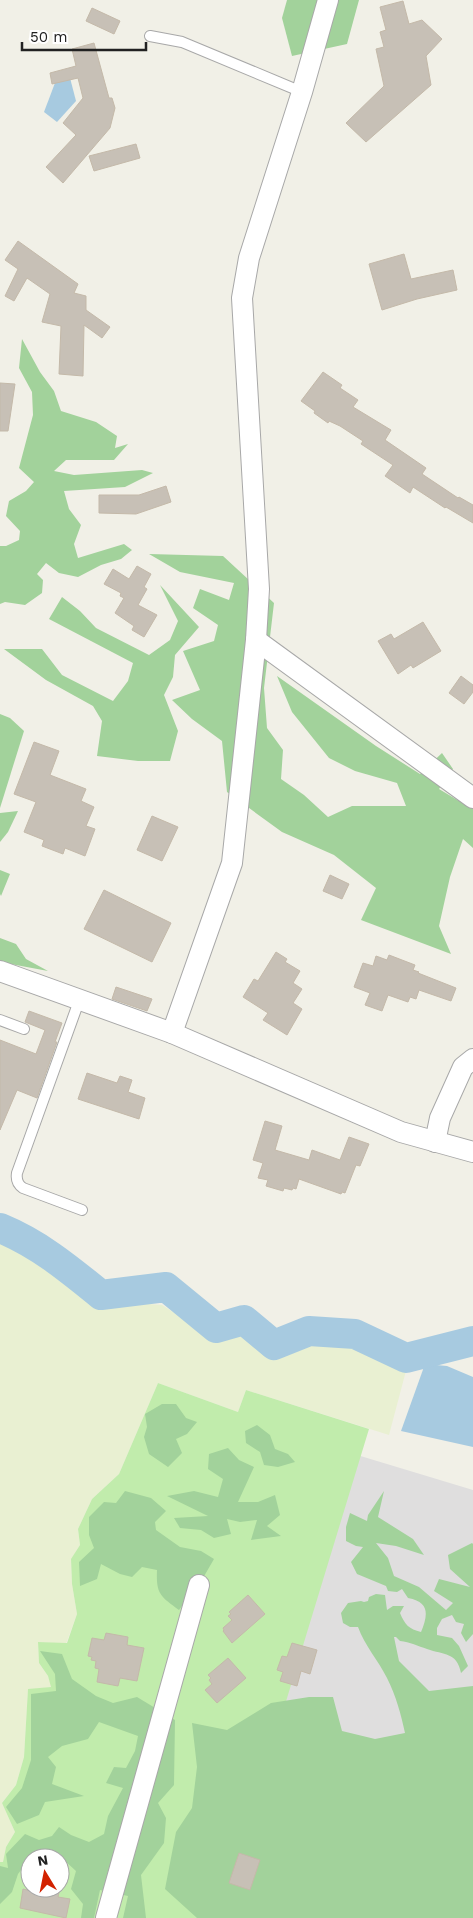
<svg xmlns="http://www.w3.org/2000/svg" width="473" height="1918" font-family="'Work Sans',sans-serif">
<style>
.residential{fill:#dfdede}
.farmland{fill:#e9f0d2}
.grass{fill:#c1ecac;fill-rule:evenodd}
.forest{fill:#a2d29b}
.water{fill:#a7cae0}
.lines{fill:none;stroke-linecap:round;stroke-linejoin:round}
.river{stroke:#a7cae0;stroke-width:30}
.building{fill:#c7c0b6;stroke:#c4b9a9}
.service-casing{stroke:#a8a8a8;stroke-width:12}
.minor-casing{stroke:#a8a8a8;stroke-width:22}
.service{stroke:#fff;stroke-width:10}
.minor{stroke:#fff;stroke-width:20}
</style>
<rect width="100%" height="100%" fill="#f1f0e7"/>
<path class="residential" d="M334 1448 473 1490V1918H190Z"/>
<path class="farmland" d="M0 1234 17 1241 49 1263 97 1300 162 1305 210 1335 242 1329 274 1353 311 1340 353 1345 407 1367 389 1435 246 1390 238 1412 158 1383 119 1474 92 1499 78 1529 80 1545 71 1560 72 1584 77 1614 66 1644 38 1642 39 1663 48 1676 52 1687 28 1690 24 1757 16 1785 2 1803 15 1832 6 1847 3 1862H0Z"/>
<path class="grass" d="M158 1383 238 1412 246 1390 369 1429 220 1918H0V1862H3L6 1847 15 1832 2 1803 16 1785 24 1757 28 1689 51 1687 48 1676 39 1663 38 1642 67 1643 77 1614 72 1584 71 1559 80 1545 78 1529 92 1499 119 1474ZM30 1858H60V1888H30Z"/>
<g class="forest">
<path d="M287 0H359L347 44 292 56 282 18Z"/>
<path d="M22 339 40 372 54 391 61 411 96 422 117 436 115 448 128 444 114 460H66L54 471 74 475 142 470 153 473 125 487 64 491 69 509 81 525 74 544 78 558 124 544 132 550 121 559 101 565 78 577 59 573 46 563 37 574 43 580 42 593 25 605 5 602 0 604V546H6L19 540 20 531 6 516 9 501 26 491 34 482 19 468 33 415 32 392 19 368Z"/>
<path d="M149 554 223 556 274 603 264 688 267 728 283 750 281 779 304 795 328 817 352 806H406L397 783 355 771 329 758 292 712 277 676 376 746 420 774 442 753 453 769 439 789 459 801 473 799V848L463 839 450 877 439 926 451 954 361 920 376 888 334 855 282 832 227 792 222 741 192 719 172 700 200 690 183 651 214 641 218 625 193 608 200 589 229 600 234 583 180 572Z"/>
<path d="M160 585 199 627 175 655 173 677 164 695 178 731 170 761H138L97 756 102 721 93 706 46 680 4 649H42L62 675 113 701 128 681 133 663 49 619 62 597 80 611 96 628 149 655 170 640 178 621Z"/>
<path d="M0 714 10 718 24 731 0 808Z"/>
<path d="M18 811 8 832 0 842V813Z"/>
<path d="M0 870 10 874 1 896 0 894Z"/>
<path d="M0 938 16 944 26 959 48 971 0 962Z"/>
<path d="M162 1404H176L186 1418 197 1422 187 1434 176 1439 182 1453 168 1467 149 1454 144 1437 147 1427 145 1414Z"/>
<path d="M257 1425 270 1435 275 1449 288 1454 295 1462 278 1467 264 1465 260 1452 246 1443 245 1431Z"/>
<path d="M228 1448 239 1460 254 1467 238 1502H258L275 1495 280 1515 267 1526 281 1536 251 1540 257 1520 240 1522 227 1519 231 1534 214 1538 201 1530 180 1528 174 1518 208 1516 167 1496 194 1491 218 1497 223 1479 208 1469 209 1454Z"/>
<path d="M125 1491 151 1498 166 1511 155 1522 156 1530 180 1547 201 1551 214 1559 203 1578 179 1610C160 1596 156 1594 157 1570L142 1567 132 1577 120 1574 101 1564 97 1579 80 1586 79 1562 94 1548 89 1535V1517L104 1502 116 1503Z"/>
<path d="M384 1491 378 1517 413 1539 424 1555 396 1546 376 1543 388 1558 394 1576 419 1587 446 1610 453 1603 434 1591 439 1579 470 1587 450 1569 448 1555 472 1543 473 1544V1634L466 1642 461 1633 464 1624 456 1622 452 1615 442 1619 437 1628V1635L452 1638 459 1646 468 1666 461 1673C457 1652 444 1655 427 1649 418 1646 410 1642 400 1641L396 1637H394L399 1661 429 1691 473 1686V1918H197L165 1889 176 1832 192 1808 197 1767 192 1723 227 1730 271 1703 309 1697H333L342 1731 375 1739 405 1733C401 1714 396 1696 387 1678 378 1660 365 1646 358 1627H350L343 1623 341 1613 348 1603 361 1601 364 1602 368 1601 369 1597 376 1594 385 1595 387 1610 393 1606H404L400 1613C405 1625 409 1629 421 1632 428 1615 430 1602 408 1598L402 1589 397 1592 388 1591 386 1586 357 1574 351 1562 363 1547 356 1546 346 1541V1527L350 1513 367 1521 368 1515Z"/>
<path d="M40 1651 62 1654 72 1679 96 1696 113 1703 137 1697 175 1720 174 1785 158 1803 166 1818 164 1843 141 1875 146 1918H123L128 1896 100 1890 94 1918H81L83 1904 71 1889 76 1871 64 1860 60 1858 32 1856 30 1858 18 1874 12 1892 0 1904V1866L8 1868 6 1854 25 1834 39 1840 52 1836 59 1827 71 1835 89 1842 104 1834 108 1816 123 1788 106 1783 114 1767 126 1768 135 1751 138 1736 99 1722 88 1739 62 1746 48 1757 56 1767 52 1784 84 1796 45 1802 39 1815 17 1824 6 1807 22 1788 31 1760V1694L56 1691 55 1674Z"/>
</g>
<g class="water">
<path d="M69 74 76 101 57 122 44 112 58 75Z"/>
<path d="M425 1364 447 1366 473 1377V1447L401 1431Z"/>
</g>
<g class="lines">
<path class="river" d="M0 1228C39 1244 69 1269 101 1295L166 1287 216 1328 244 1320 274 1345 309 1331 355 1334 406 1358 473 1341"/>
</g>
<g class="building">
<path d="M403 1 409 24 422 20 442 39 426 56 431 85 366 142 346 123 384 86 376 49 384 47 380 32 386 30 380 7Z"/>
<path d="M92 8 120 21 114 34 86 21Z"/>
<path d="M94 43 109 98H112L115 108 110 128 63 183 46 167 76 135 63 123 83 98 78 78 52 84 50 73 76 66 72 49Z"/>
<path d="M136 144 140 158 94 171 89 156Z"/>
<path d="M18 241 78 284 74 293 86 296V310L110 327 102 338 84 325 83 376 59 374 61 326 42 322 50 294 27 278 14 301 5 296 18 269 5 260Z"/>
<path d="M404 254 411 279 453 270 457 290 417 299 382 310 369 264Z"/>
<path d="M323 372 342 385 340 388 358 400 353 407 391 430 385 440 426 468 422 474 458 498 459 497 473 505V523L446 507 445 508 413 487 410 493 385 476 393 465 361 444 363 441 340 426 329 421 328 423 314 413 315 411 301 401Z"/>
<path d="M0 383 15 384 8 431H0Z"/>
<path d="M166 486 171 502 136 514 99 513V495H139Z"/>
<path d="M137 566 151 574 144 587 147 589 138 605 157 615 144 637 132 630 134 626 115 613 124 598 120 596 121 593 104 584 113 569 129 579Z"/>
<path d="M423 622 441 651 413 668 411 665 398 674 378 641 391 634 394 639Z"/>
<path d="M461 676 473 685V692L464 704 449 693Z"/>
<path d="M34 742 59 751 50 775 86 789 81 801 94 807 86 826 95 829 85 856 65 848 63 854 42 846 44 840 24 832 36 802 14 794Z"/>
<path d="M152 816 178 827 162 861 137 850Z"/>
<path d="M330 875 349 884 342 899 323 891Z"/>
<path d="M104 890 171 923 152 962 84 929Z"/>
<path d="M276 952 287 959 285 962 300 971 293 983 302 989 293 1003 302 1009 287 1035 263 1020 268 1013 243 997 254 979 258 981Z"/>
<path d="M389 955 415 965 413 970 419 972 418 973 456 988 451 1001 419 990 416 999 410 997 408 1002 388 995 382 1011 365 1005 370 993 354 987 363 963 373 966 376 956 387 960Z"/>
<path d="M116 987 152 999 147 1011 112 999Z"/>
<path d="M29 1011 62 1023 55 1042H57L37 1098 17 1090 0 1130V1040L36 1054 45 1030 25 1022Z"/>
<path d="M87 1073 117 1083 120 1076 132 1080 128 1092 145 1098 139 1119 78 1099Z"/>
<path d="M265 1121 282 1126 275 1150 309 1160 312 1150 340 1160 349 1137 369 1144 360 1166 356 1165 345 1193 342 1192 341 1194 299 1179 296 1189 293 1188 292 1190 284 1188 283 1191 266 1186 268 1180 258 1178 263 1163 253 1160Z"/>
<path d="M248 1595 265 1614 232 1643 223 1631 224 1630 223 1628 232 1620 228 1616 231 1614 229 1612Z"/>
<path d="M106 1633 128 1637 127 1645 144 1648 137 1681 120 1678 118 1686 97 1682 99 1669 95 1668 96 1661 91 1660 92 1657 88 1656 92 1638 104 1640Z"/>
<path d="M292 1643 317 1650 310 1674 301 1671 297 1686 280 1681 283 1672 277 1670 282 1656 287 1657Z"/>
<path d="M228 1658 246 1678 217 1703 205 1690 212 1684 209 1680 211 1678 208 1675Z"/>
<path d="M239 1853 260 1860 250 1890 229 1883Z"/>
<path d="M41 1888H60L58 1897 70 1899 66 1918 20 1908 23 1889 40 1893Z"/>
</g>
<g class="lines">
<defs>
<g id="service">
<path d="M150 36 182 42 302 92"/>
<path d="M79 1001 17 1173C16 1179 17 1184 23 1188L82 1210"/>
<path d="M0 1020 24 1029"/>
</g>
<g id="minor">
<path d="M256 640 473 798"/>
<path d="M0 971 172 1033 401 1132 473 1152"/>
<path d="M172 1033 232 863 256 640 259 589 242 298 249 258 302 92 328 0"/>
<path d="M435 1142 440 1118 463 1067 473 1059"/>
<path d="M106 1918 199 1585"/>
</g>
</defs>
<use href="#service" class="service-casing"/>
<use href="#minor" class="minor-casing"/>
<use href="#service" class="service"/>
<use href="#minor" class="minor"/>
</g>
<g transform="translate(45 1873) rotate(350)"><circle r="24" fill="#ffffff" stroke="#a6a6a6"/>
<path d="M0-4L9 19L0 12L-9 19Z" fill="#d22200"/>
<text y="-8" font-size="14" font-weight="bold" text-anchor="middle" fill="#212121">N</text>
</g>
<path d="M22 42v8h124v-8" fill="none" stroke="#212121" stroke-width="2.5"/>
<text x="30" y="42" font-size="15" fill="#212121" stroke="#ffffff" stroke-width="4" paint-order="stroke">50 m</text>
</svg>
